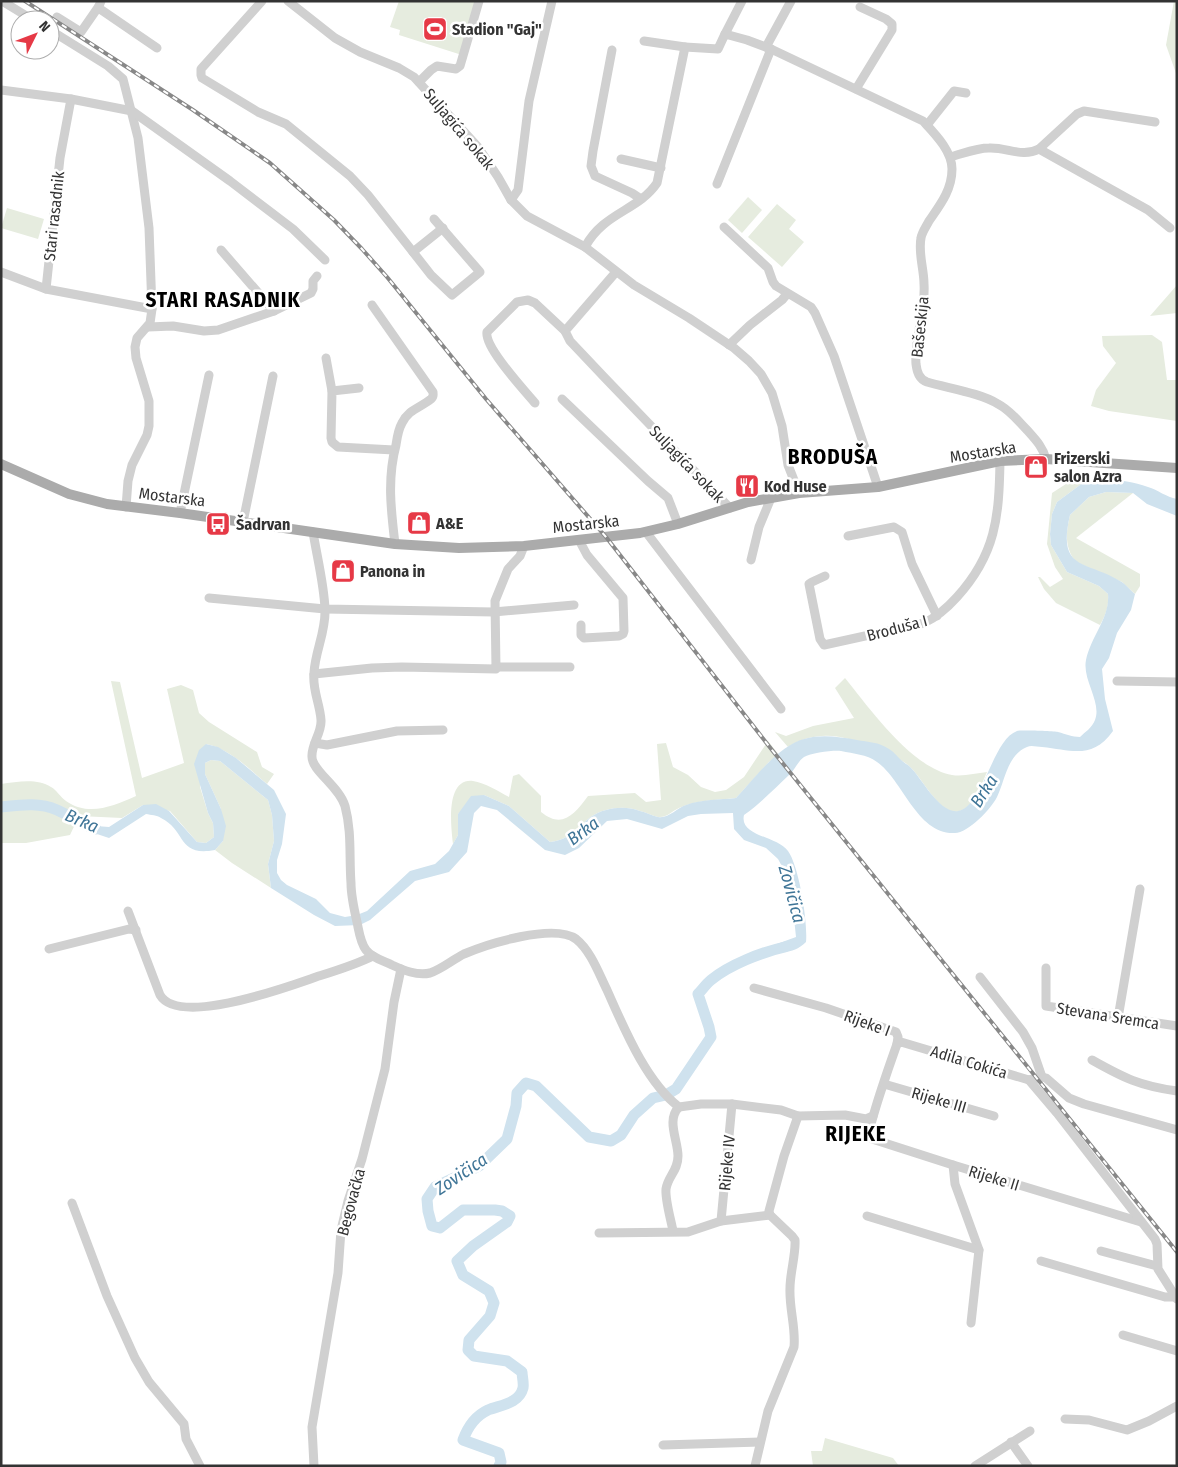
<svg xmlns="http://www.w3.org/2000/svg" width="1178" height="1467" font-family="'Fira Sans Condensed',sans-serif">
<style>
.green{fill:#e6ecdf}
.water{fill:#cfe2ee}
.lines{fill:none;stroke-linecap:round;stroke-linejoin:round}
.river{stroke:#cfe2ee;stroke-width:11}
.minor{stroke:#d0d0d0;stroke-width:9}
.major{stroke:#ababab;stroke-width:10}
.rail-casing{stroke:#888;stroke-width:4}
.rail{stroke:#fff;stroke-width:2;stroke-dasharray:5.5;stroke-linecap:butt}
.labels{text-anchor:middle;dominant-baseline:central;stroke-width:5;stroke-linejoin:round;paint-order:stroke}
.poi-label{font-size:16px;font-weight:bold;fill:#333;stroke:#fff;text-anchor:start}
.street-label{font-size:16px;fill:#333;stroke:#fff}
.water-label{font-size:18px;font-style:italic;fill:#3f7597;stroke:#fff}
.district-label{font-size:21px;font-weight:bold;letter-spacing:1px;fill:#000;stroke:#fff}
</style>
<rect width="100%" height="100%" fill="#fff"/>
<g class="green">
<path d="M399 1H483L465 56 399 35 400 30 390 27Z"/>
<path d="M1174 1H1177V76L1166 45Z"/>
<path d="M748 197 762 210 742 233 728 220Z"/>
<path d="M777 204 796 220 789 229 804 242 782 267 748 237Z"/>
<path d="M7 208 44 219 38 239 1 228Z"/>
<path d="M1177 285V313L1150 316Z"/>
<path d="M1152 335 1162 342 1167 380H1177V421L1109 411 1091 406 1096 390 1116 363 1103 346 1102 336Z"/>
<path d="M1084 482 1057 502 1052 514 1050 534 1051 545 1067 572 1099 586 1108 594C1109 606 1106 614 1100 625L1056 603 1044 589 1038 577H1040L1050 587 1063 579 1055 567 1047 544 1052 493 1066 484Z"/>
<path d="M1106 492 1133 493 1076 538 1140 574V586L1135 594 1122 582 1076 562C1064 547 1066 532 1070 515L1089 497Z"/>
<path d="M845 678C870 709 912 768 952 775 963 777 976 773 987 772 981 785 973 812 954 812 939 811 922 779 912 769 904 760 893 756 882 752 851 737 820 727 788 747L775 732 786 736 813 726 854 718 835 688Z"/>
<path d="M111 681 120 682 142 778 184 763 167 689 181 685 193 690 199 713 209 722 257 752 262 767 274 774 267 784C248 768 230 749 206 744L200 787 208 813 213 823 214 837 206 843 197 842 170 811 143 805 122 818 79 816 70 835 26 843H1V784C17 782 37 778 51 787 57 790 60 797 66 801 89 817 113 806 136 796Z"/>
<path d="M768 741 779 755 769 762 736 798C717 800 697 800 679 808 672 811 667 818 658 817 652 816 646 812 640 811 629 807 617 807 606 810 581 816 578 839 550 842L509 806 484 795 458 814V835L453 844C451 827 445 778 473 781 485 783 498 791 509 797L513 776 519 774 541 796V812C562 829 574 815 588 796L635 793 646 802 661 800 657 744 666 743 673 767 688 775 701 787 715 792 726 790 744 777Z"/>
<path d="M211 760 220 761 268 800 272 815 274 841 268 864 271 888 232 863 215 850 223 841 221 809 205 774V763Z"/>
<path d="M825 1438 893 1458 899 1466H813L811 1451H822Z"/>
</g>
<path class="water" d="M1105 479C1120 480 1134 482 1148 487 1158 490 1166 497 1177 499V516L1147 504 1133 493 1106 492 1089 497 1070 515C1057 571 1085 560 1120 581 1126 584 1130 590 1135 594L1131 610 1117 633 1109 658 1102 669 1105 699 1113 731C1092 760 1072 750 1042 747 1037 747 1031 745 1027 747 1007 755 1005 781 997 797 991 809 968 833 955 833 917 835 903 780 877 762 866 754 854 754 841 751 833 750 811 753 804 757 798 761 795 770 789 775 775 788 761 803 744 815 739 836 777 836 788 851 799 866 808 923 806 942 795 952 786 954 771 950L774 945 796 937 794 918 788 895 784 870 778 859 766 848 744 840 734 829 733 813 701 814 688 816 662 829 627 819 607 821 579 848 565 855 545 850 497 810 481 806 474 813 467 852 449 872 415 881 370 920 360 925 335 926 314 915 271 888 268 864 274 841 272 815 268 800 220 761 211 760 205 763V774L221 809 226 826 223 841 215 850C177 857 187 831 161 818 157 815 151 815 146 814L109 838 94 833 83 825 109 827 143 805 156 804 169 811 197 842 206 843 214 837 213 823 208 813 194 764 199 750 206 744 218 747 236 758 274 790 286 814 282 844 277 860V873L281 880 287 885 316 899 330 913 345 917 357 915 367 911 410 871 435 864 449 851 458 835V814L471 796 484 795 509 806 550 842C578 839 581 816 606 810 617 807 629 807 640 811 646 812 652 816 658 817 668 819 677 808 686 805 702 799 719 800 736 798 754 779 778 746 804 739 821 734 840 737 857 740 868 742 879 742 889 749 893 751 897 756 900 759 904 763 909 765 912 769 922 779 940 814 958 811 984 806 992 740 1017 731 1019 730 1054 731 1058 732 1066 734 1072 737 1080 737 1085 732 1092 728 1095 720 1102 702 1082 680 1086 660 1091 636 1110 618 1108 594L1099 586 1067 572 1051 545 1050 534 1052 514 1057 502 1084 482Z"/>
<g class="lines">
<g class="river">
<path d="M1 807C20 805 39 802 57 810 71 816 82 825 96 829"/>
<path d="M499 1466 501 1462 499 1453 463 1440C467 1429 475 1416 488 1410 500 1405 519 1404 523 1388 524 1383 522 1376 522 1372L507 1361 474 1356 468 1350 469 1340 490 1316 494 1303 489 1291 463 1275 457 1261 473 1246 507 1222 510 1216 502 1211 495 1210H463L440 1228 432 1226 428 1211 427 1199 435 1187 479 1166 507 1139 516 1106 517 1093 526 1083 536 1086 589 1137 611 1141 621 1135 634 1115 653 1098 666 1095 676 1089 711 1037 709 1027 698 994C702 990 706 984 711 980 729 965 762 952 785 947"/>
</g>
<g class="minor">
<path d="M2 1 33 20"/>
<path d="M101 1 99 6 100 9 157 48"/>
<path d="M262 1 201 69V75L202 78 258 112 286 124 350 176 368 195 413 252 443 228"/>
<path d="M288 1 335 38 360 52 399 68 414 77 478 147 498 177 511 200 527 216 585 247 634 285 689 318 734 348 749 361 761 374 772 393 782 426 788 465 799 493"/>
<path d="M57 17 81 32 99 6"/>
<path d="M50 30 108 66 123 79 138 138 149 228 152 309 150 323 137 338 135 347 136 358 149 401V426L147 435 132 465 128 481 126 507"/>
<path d="M725 34 742 1"/>
<path d="M644 41 685 47"/>
<path d="M766 47 791 1"/>
<path d="M612 50 593 151 591 166 595 176 632 193 641 199"/>
<path d="M419 82 431 70 437 66 456 69 460 66 479 1"/>
<path d="M856 89 892 30V24L886 19 860 7"/>
<path d="M1 90 71 99"/>
<path d="M927 125 954 91 966 93"/>
<path d="M1039 149 1148 210 1170 228"/>
<path d="M950 157C962 154 976 148 989 148 1007 147 1022 158 1039 149L1077 114 1084 111 1155 122"/>
<path d="M621 159 661 168"/>
<path d="M717 184 771 49"/>
<path d="M511 200 518 190 529 101 552 1"/>
<path d="M724 227 768 268 773 282 776 286 811 307 815 313 834 356 878 487"/>
<path d="M585 247C604 212 638 211 657 183L685 47 718 49 725 34 747 40 771 49 923 121C935 134 952 151 952 169 952 190 940 205 929 221 926 227 922 232 921 238 918 253 924 269 924 284 926 310 914 339 916 364 917 372 919 379 927 382 947 388 981 393 998 404 1010 410 1018 421 1027 430 1035 439 1043 447 1046 459"/>
<path d="M221 250 274 311"/>
<path d="M413 252 431 275 452 295 480 272 434 219"/>
<path d="M1 272 46 289"/>
<path d="M616 272 565 331 570 341 605 378 730 508"/>
<path d="M372 305 433 392C433 396 434 396 431 399 420 408 409 409 402 423 398 430 397 438 396 445 387 479 391 510 395 544"/>
<path d="M152 309 46 289 60 158 71 99 132 111 230 181 293 229 325 260"/>
<path d="M148 327 173 326 204 331 218 330 274 311 311 293 313 289V281L317 276"/>
<path d="M729 345 750 325 782 300 787 294"/>
<path d="M326 358 332 391"/>
<path d="M359 388 332 391 331 438 332 442 338 447 394 450"/>
<path d="M562 399 648 481 668 498 678 524"/>
<path d="M535 403C524 390 484 347 487 332L517 302 528 300 535 303 565 331"/>
<path d="M180 513 209 375"/>
<path d="M243 522 273 376"/>
<path d="M313 532C317 557 324 584 325 609 326 632 315 651 314 673 312 689 320 704 321 720 322 733 311 744 312 757 312 771 339 786 345 806 352 832 349 857 351 883 351 896 354 909 357 922 359 931 360 942 366 950 372 958 384 961 392 965 403 970 417 976 430 973 442 969 452 960 464 954 487 944 554 923 576 939 591 951 599 974 607 990 624 1028 646 1082 679 1107L701 1104H732L781 1110 798 1116 845 1115 866 1119 873 1116"/>
<path d="M646 532 781 709"/>
<path d="M848 536 894 527 902 532 912 564 937 616"/>
<path d="M579 540 587 555 623 598 624 631 623 634 619 636 584 638 581 635V625"/>
<path d="M751 560 759 527 771 498"/>
<path d="M825 576 812 582 809 584 820 639 824 645 924 623C937 617 948 607 957 597 996 554 999 517 1000 461"/>
<path d="M209 598 325 609 494 612 574 605"/>
<path d="M497 667H570"/>
<path d="M314 674 372 668 402 667 496 669 495 601 508 569 520 556 524 546"/>
<path d="M1117 681 1177 682"/>
<path d="M315 743 327 745 397 731 443 730"/>
<path d="M128 911 160 995C179 1027 287 987 316 977 335 971 355 965 373 956"/>
<path d="M49 949 129 929 136 930"/>
<path d="M1046 968V1006L1177 1026"/>
<path d="M980 977 1023 1032 1032 1048 1042 1077"/>
<path d="M754 988 826 1008 896 1032 898 1037 897 1044C892 1058 867 1129 869 1138L953 1165 1141 1222"/>
<path d="M1118 1018 1140 889"/>
<path d="M897 1044 901 1042 1029 1080 1042 1077 1046 1078 1069 1098 1084 1104 1177 1130"/>
<path d="M1092 1060C1124 1078 1140 1086 1177 1091"/>
<path d="M1029 1080 1057 1113 1155 1239 1157 1244 1158 1269 1177 1299"/>
<path d="M884 1084 994 1116"/>
<path d="M953 1165 955 1184 979 1250 971 1323"/>
<path d="M72 1203 107 1296 135 1358 149 1382 184 1424 186 1439 200 1466"/>
<path d="M867 1216 979 1250"/>
<path d="M721 1221 732 1104"/>
<path d="M673 1231C671 1220 665 1200 666 1189 668 1176 678 1171 678 1156 678 1140 666 1120 679 1107"/>
<path d="M599 1233 688 1232 721 1221 770 1215"/>
<path d="M1101 1251 1157 1266"/>
<path d="M1041 1261 1165 1297H1175"/>
<path d="M1123 1335 1177 1351"/>
<path d="M1065 1419 1089 1420 1127 1430 1149 1421 1177 1406"/>
<path d="M1011 1442 1028 1466"/>
<path d="M663 1445 760 1442"/>
<path d="M314 1466 312 1427 338 1273 341 1230 348 1201 362 1159 385 1069 394 1002 401 969"/>
<path d="M755 1466 768 1411 794 1347C796 1328 789 1308 790 1288 790 1273 796 1254 795 1240L792 1236 770 1215 769 1211 784 1156 798 1116"/>
<path d="M975 1466 1030 1431"/>
</g>
<path class="major" d="M1 464 69 494 107 504 180 513 395 544 459 548 524 546 640 533 678 524 748 502 771 498 799 493 878 487 1000 461 1046 459 1177 468"/>
<defs>
<path id="rail" d="M25 1 193 110 270 163 334 220 362 249 387 277 486 399 606 537 772 750 1177 1252"/>
</defs>
<use href="#rail" class="rail-casing"/>
<use href="#rail" class="rail"/>
</g>
<defs>
<symbol id="stadium-square" viewBox="-11 -11 22 22"><rect x="-9" y="-9" width="18" height="18" rx="4" fill="#e63946" stroke="#fff"/><path d="M0-5a6.5 5 0 1 0 0 10a6.5 5 0 1 0 0-10ZM-3.5-1.8h7v3.6h-7Z" fill="#fff"/></symbol>
<symbol id="shop-square" viewBox="-11 -11 22 22"><rect x="-9" y="-9" width="18" height="18" rx="4" fill="#e63946" stroke="#fff"/><path d="M-5-2.5h2.3a2.7 3.5 0 0 1 5.4 0H5L5.5 6h-11ZM-1.5-2.5h3a1.5 2.3 0 0 0-3 0Z" fill="#fff"/></symbol>
<symbol id="restaurant-square" viewBox="-11 -11 22 22"><rect x="-9" y="-9" width="18" height="18" rx="4" fill="#e63946" stroke="#fff"/><path d="M-5-6h1v4h1v-4h1v4h1v-4h1v5L-1.5 .5V6h-2V.5L-5-1ZM5-6V6H3V1.5H1.5Q1.5-4 5-6Z" fill="#fff"/></symbol>
<symbol id="bus-square" viewBox="-11 -11 22 22"><rect x="-9" y="-9" width="18" height="18" rx="4" fill="#e63946" stroke="#fff"/><path d="M-5-6H5V4H4V6H2V4H-2V6H-4V4H-5ZM-3.5-4V0h7V-4ZM-3.5 1.2v1.5H-2V1.2ZM2 1.2v1.5H3.5V1.2Z" fill="#fff"/></symbol>
</defs>
<g fill-rule="evenodd">
<use href="#stadium-square" x="421" y="15" width="28" height="28"/>
<use href="#shop-square" x="1022" y="453" width="28" height="28"/>
<use href="#restaurant-square" x="733" y="472" width="28" height="28"/>
<use href="#shop-square" x="405" y="509" width="28" height="28"/>
<use href="#bus-square" x="204" y="510" width="28" height="28"/>
<use href="#shop-square" x="329" y="557" width="28" height="28"/>
</g>
<g class="labels">
<g class="poi-label">
<text x="452" y="29">Stadion "Gaj"</text>
<text x="1054" y="458">Frizerski<tspan x="1054" dy="18">salon Azra</tspan></text>
<text x="764" y="486">Kod Huse</text>
<text x="436" y="523">A&amp;E</text>
<text x="236" y="524">Šadrvan</text>
<text x="360" y="571">Panona in</text>
</g>
<g class="street-label">
<text transform="translate(459 129) rotate(50)">Suljagića sokak</text>
<text transform="translate(54 216) rotate(-84)">Stari rasadnik</text>
<text transform="translate(920 327) rotate(-84)">Bašeskija</text>
<text transform="translate(983 452) rotate(-9)">Mostarska</text>
<text transform="translate(687 464) rotate(46)">Suljagića sokak</text>
<text transform="translate(172 497) rotate(7)">Mostarska</text>
<text transform="translate(586 524) rotate(-6)">Mostarska</text>
<text transform="translate(897 628) rotate(-15)">Broduša I</text>
<text transform="translate(1108 1016) rotate(9)">Stevana Sremca</text>
<text transform="translate(867 1023) rotate(20)">Rijeke I</text>
<text transform="translate(969 1062) rotate(17)">Adila Cokića</text>
<text transform="translate(939 1100) rotate(16)">Rijeke III</text>
<text transform="translate(727 1163) rotate(-85)">Rijeke IV</text>
<text transform="translate(994 1178) rotate(17)">Rijeke II</text>
<text transform="translate(351 1202) rotate(-75)">Begovačka</text>
</g>
<g class="water-label">
<text transform="translate(984 791) rotate(-57)">Brka</text>
<text transform="translate(82 821) rotate(23)">Brka</text>
<text transform="translate(583 831) rotate(-36)">Brka</text>
<text transform="translate(792 894) rotate(75)">Zovičica</text>
<text transform="translate(461 1174) rotate(-34)">Zovičica</text>
</g>
<g class="district-label">
<text x="223" y="300">STARI RASADNIK</text>
<text x="833" y="457">BRODUŠA</text>
<text x="856" y="1134">RIJEKE</text>
</g>
</g>
<rect width="1178" height="1467" fill="none" stroke="#333333" stroke-width="5"/>
<g transform="translate(35 35) rotate(48)"><circle r="24" fill="#ffffff" stroke="#adadad"/>
<path d="M0-4L9 19L0 12L-9 19Z" fill="#e63946"/>
<text y="-8" font-size="14" font-weight="bold" text-anchor="middle" fill="#333333">N</text>
</g>
</svg>
